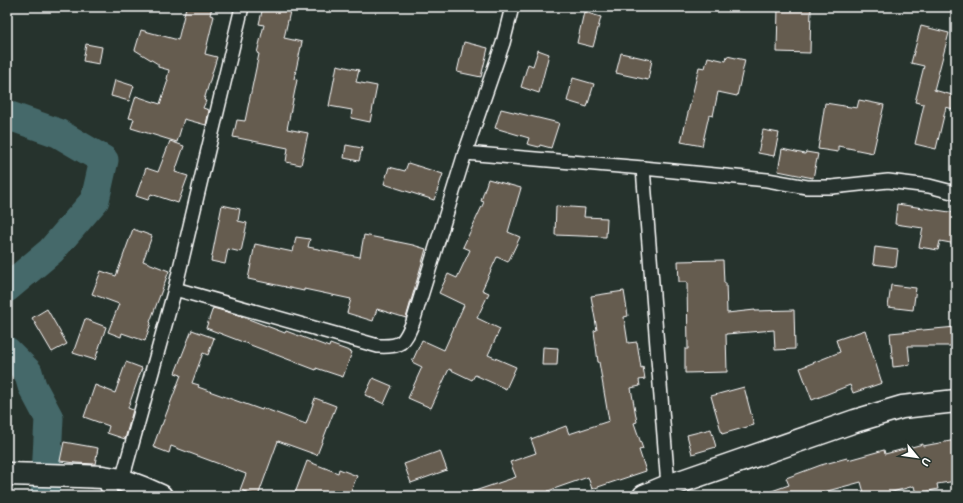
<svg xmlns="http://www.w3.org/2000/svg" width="963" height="503" font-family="'Balsamiq Sans',sans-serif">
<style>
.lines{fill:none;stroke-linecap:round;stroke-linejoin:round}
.river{stroke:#45696a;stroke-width:29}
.building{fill:#655b50;stroke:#fff}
.street-casing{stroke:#fff;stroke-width:16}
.highway-casing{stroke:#fff;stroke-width:25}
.street{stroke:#26332d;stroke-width:13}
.highway{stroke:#26332d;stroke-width:22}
</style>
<rect width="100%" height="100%" fill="#26332d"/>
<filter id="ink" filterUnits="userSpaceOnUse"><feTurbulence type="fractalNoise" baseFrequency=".025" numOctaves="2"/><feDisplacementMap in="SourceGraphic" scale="8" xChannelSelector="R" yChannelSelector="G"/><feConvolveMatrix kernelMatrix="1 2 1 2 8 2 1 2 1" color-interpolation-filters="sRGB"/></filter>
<g filter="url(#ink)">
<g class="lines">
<g class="river">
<path d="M7 115 58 133 104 160 95 200 51 251 7 288"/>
<path d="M7 351 28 372 32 386 49 418 45 496"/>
</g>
</g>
<g class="building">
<path d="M186 7H212L210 15 214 16 205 54 217 57 204 100 206 101 203 108 209 110 206 125 184 119 177 142 131 128 134 119 129 118 136 96 160 104 168 80 167 79 169 70 158 67V64L135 50 141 30 178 40Z"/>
<path d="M263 7H291L284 38 302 42 294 79 297 80 287 129 308 133 301 165 286 162 288 148 233 137 237 120 245 121 259 54 257 53 264 25 259 24Z"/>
<path d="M778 7H811L810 53 777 52Z"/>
<path d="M584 12 601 17 593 47 577 43Z"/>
<path d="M921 26 949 33 934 90 956 96V110L946 107 936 149 915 144 924 104 915 102 924 66 911 63Z"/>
<path d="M464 42 488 48 481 77 457 72Z"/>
<path d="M86 44 102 47 99 64 83 61Z"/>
<path d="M538 50 549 54 539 93 521 87 528 64 533 66Z"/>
<path d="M621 53 652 60 648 80 616 73Z"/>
<path d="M727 56 745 60 737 96 718 92 713 116 709 115 702 146 681 142 699 67 705 68 708 57 726 61Z"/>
<path d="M337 65 359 70 356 82 377 86 370 122 351 118 352 110 329 106Z"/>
<path d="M573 78 594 84 587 107 567 101Z"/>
<path d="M115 80 134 86 129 101 111 96Z"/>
<path d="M859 100 884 105 873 153 838 146V152L818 149 825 103 857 108Z"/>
<path d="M501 109 559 123 551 148 540 145 539 147 527 144 529 138 495 128Z"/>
<path d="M763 130 779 133 774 156 758 153Z"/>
<path d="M170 141 184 146 175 172 188 176 178 203 151 194 148 200 136 196 146 168 158 172Z"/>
<path d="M346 145 362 148 359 161 344 158Z"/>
<path d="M782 149 805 154 806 152 818 154 813 178 778 171Z"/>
<path d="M408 163 443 174 434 200 384 184 389 167 405 171Z"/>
<path d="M488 179 521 188 508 232 520 237 508 262 497 257 482 290 489 293 477 318 500 329 488 355 516 367 506 389 475 375 472 380 449 369 431 408 408 398 422 367 412 362 422 340 444 350 464 305 439 293 448 274 457 278 470 250 463 247 484 202 481 201Z"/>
<path d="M897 204 956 213V244L940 241 938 250 919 247 923 228 895 224Z"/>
<path d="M222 205 240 209 238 221 247 223 241 252 228 249 225 264 211 261Z"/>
<path d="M556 206 585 208 584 217 607 218 606 237 555 235Z"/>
<path d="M133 229 152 236 143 261 169 271 150 322 151 323 145 341 122 333 121 337 108 332 119 304 92 294 101 271 116 276Z"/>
<path d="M364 235 413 245 426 249 406 318 377 309 373 321 347 313 351 299 304 289V291L285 287H286L248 279 255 244 293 252 296 237 310 239 308 247 360 257Z"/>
<path d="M875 247 898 250 896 267 873 264Z"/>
<path d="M723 260 724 283H726L727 313 755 310V311L794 310 795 349 775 350 774 330 726 334 727 372 685 373V349H688L687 282H679L678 261Z"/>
<path d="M891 285 916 288 913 310 888 307Z"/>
<path d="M624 291 628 316 624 317 628 343 637 342 641 368 643 367 645 379 639 380 640 386 631 388 637 422 634 423 643 449 639 450 646 471 592 489 588 477 548 491 550 496H467L466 494 516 477 510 462 536 453 531 439 566 426 569 434 609 421 599 362H598L594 331 597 330 591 296Z"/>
<path d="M213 308 238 315 285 333 286 331 329 347 330 344 352 352 343 377 316 368V370L206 328Z"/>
<path d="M47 309 67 344 52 352 32 318Z"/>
<path d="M85 319 106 327 95 360 73 353Z"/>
<path d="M956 327V346H908L910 365 893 367 890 333Z"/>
<path d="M192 330 214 338 208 355 203 353 192 383 199 385 198 387 262 410 263 408 306 424 315 398 336 406 317 455 278 441 258 496 240 490 246 474 171 446 169 453 153 447 161 425H162L181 375 175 373Z"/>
<path d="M865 330 882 383 853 393 850 385 812 400 800 368 840 352 836 340Z"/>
<path d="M543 347 558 348 557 365H542Z"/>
<path d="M126 362 142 368 128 408 133 410 125 439 107 433 109 426 84 417 95 385 115 393Z"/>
<path d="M373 378 392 386 384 404 365 395Z"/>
<path d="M744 387 754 425 722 434 711 396Z"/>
<path d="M711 429 716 447 692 454 687 435Z"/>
<path d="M956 440V481L937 484 938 489 916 494 914 486 878 496H865L861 482 809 496H763V494L789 485 786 478 821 465 847 458 848 460 884 450 885 454 923 444V446Z"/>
<path d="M64 442 98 448 95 464 76 463 60 461Z"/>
<path d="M440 451 447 470 411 483 404 464Z"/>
<path d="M307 461 338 473 339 469 357 476 349 496H294Z"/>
</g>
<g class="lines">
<defs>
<g id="street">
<path d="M465 153 643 168 767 180 807 187H832L888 181 929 186 956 193"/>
<path d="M643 168 668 486"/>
<path d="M175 289 378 346C402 347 404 343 413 322L465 153 503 43 512 7"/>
<path d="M103 477 111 496"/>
<path d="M122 480 175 289 242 7"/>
</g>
<g id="highway">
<path d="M7 474 79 476 103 477 122 480 143 488 161 496"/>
<path d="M644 496 668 486 855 421 902 407 956 401"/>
</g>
</defs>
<use href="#street" class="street-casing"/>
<use href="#highway" class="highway-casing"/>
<use href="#street" class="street"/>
<use href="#highway" class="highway"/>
</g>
</g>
<rect width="963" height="503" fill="none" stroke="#26332d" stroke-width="24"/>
<rect x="12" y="12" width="939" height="479" fill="none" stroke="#fff" stroke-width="1.5" filter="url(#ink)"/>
<g transform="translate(917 457) rotate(119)" stroke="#26332d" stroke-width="3" paint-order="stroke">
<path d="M0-3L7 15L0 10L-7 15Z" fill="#ffffff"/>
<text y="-6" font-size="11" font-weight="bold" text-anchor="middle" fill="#ffffff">U</text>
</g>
</svg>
